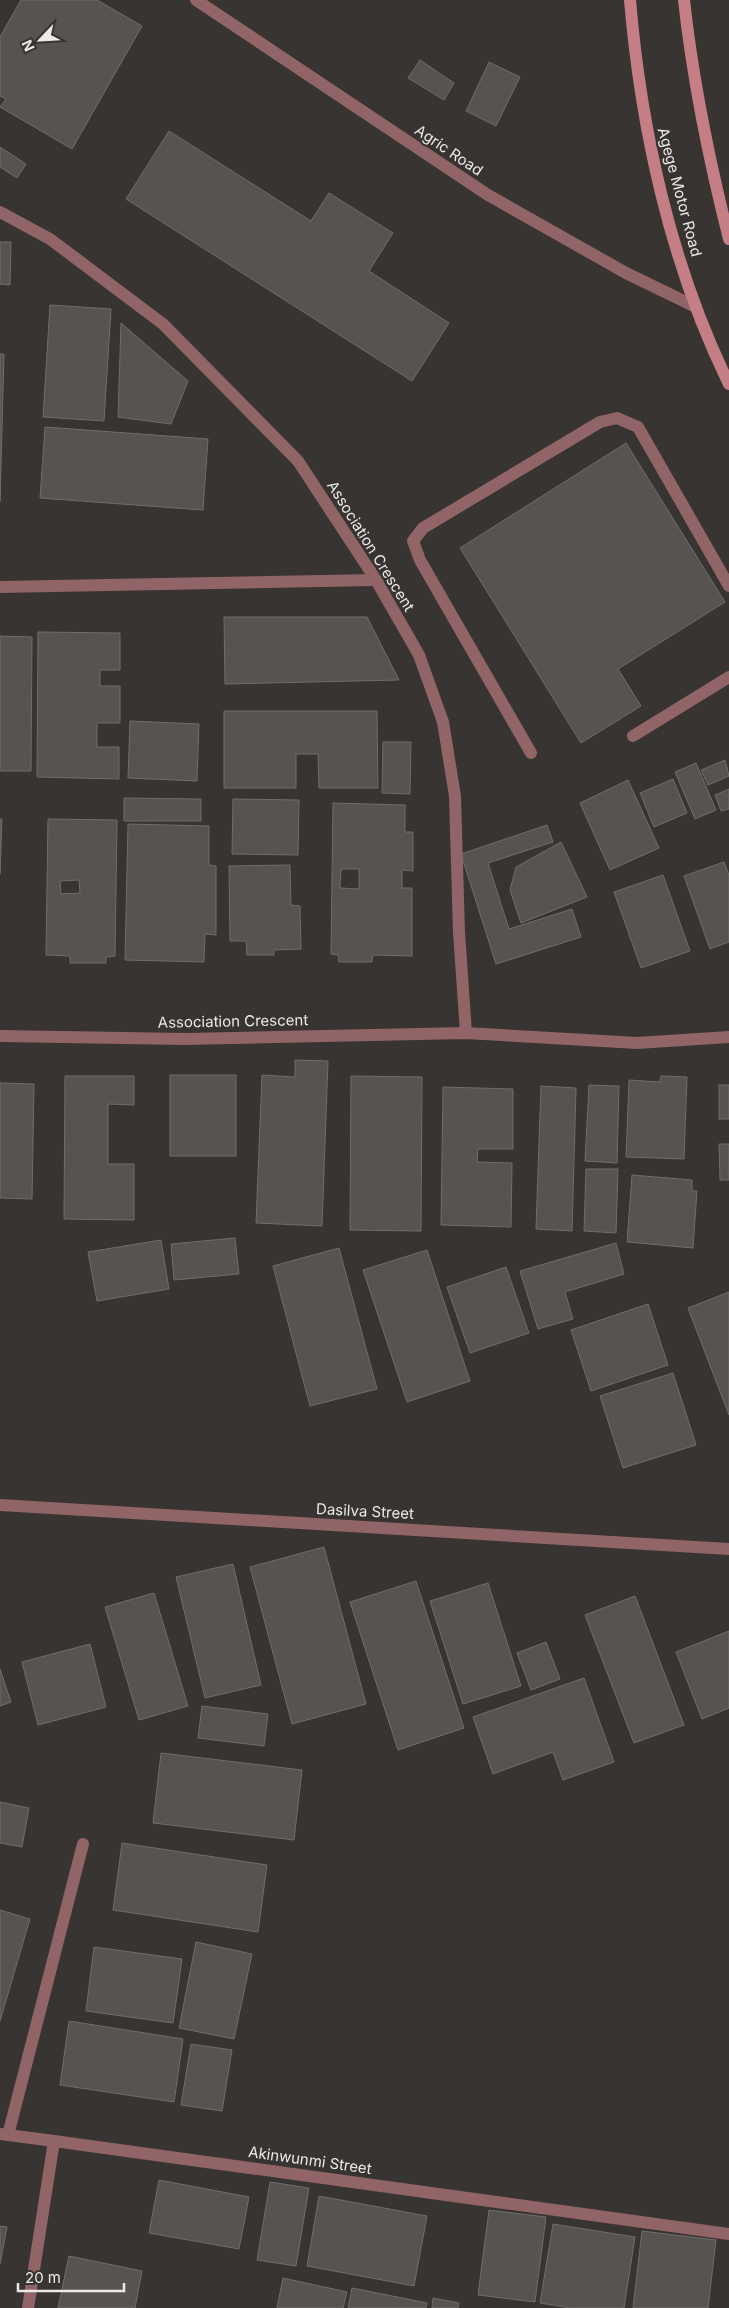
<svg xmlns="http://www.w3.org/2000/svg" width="729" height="2308" font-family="Inter,sans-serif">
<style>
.building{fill:#575351;stroke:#716d6a;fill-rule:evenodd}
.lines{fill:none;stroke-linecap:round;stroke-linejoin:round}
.lane{stroke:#916468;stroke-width:12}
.street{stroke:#916468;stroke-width:12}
.secondary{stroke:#c57e84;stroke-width:12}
.labels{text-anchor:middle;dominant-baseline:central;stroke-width:4.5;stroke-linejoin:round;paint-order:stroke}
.street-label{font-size:15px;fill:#eceae8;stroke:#373431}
</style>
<rect width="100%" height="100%" fill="#373431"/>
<g class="building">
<path d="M21 0H97L142 26 72 149 0 107 6 99 0 96V37Z"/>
<path d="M420 60 454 83 444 100 408 78Z"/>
<path d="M489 62 520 77 496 126 466 111Z"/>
<path d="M169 131 311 221 329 193 393 233 369 271 449 323 412 381 126 199Z"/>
<path d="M0 147 26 164 17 178 0 167Z"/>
<path d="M0 242H11L10 285 0 284Z"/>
<path d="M50 305 111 309 104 421 43 417Z"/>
<path d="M121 323 188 381 171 424 118 417Z"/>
<path d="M0 354H4L0 502Z"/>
<path d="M45 427 208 439 203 510 40 498Z"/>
<path d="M626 443 725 602 618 669 641 706 581 743 460 548Z"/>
<path d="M224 617H367L399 680 225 684Z"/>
<path d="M38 632 120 633V670H100V686H120V723H97V747H119V779L37 777Z"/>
<path d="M0 636 32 637 31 771H0Z"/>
<path d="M224 711H377L378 788H319L318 754H296V788H224Z"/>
<path d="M130 721 199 724 197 781 128 778Z"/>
<path d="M383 742H411L410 794 382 793Z"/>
<path d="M725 760 729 776 708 785 701 770Z"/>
<path d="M696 763 716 810 695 819 675 772Z"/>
<path d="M673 779 687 813 654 827 640 793Z"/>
<path d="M628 780 659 848 610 870 580 803Z"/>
<path d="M729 789V809L721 811 715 795Z"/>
<path d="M124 798 201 799V821H124Z"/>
<path d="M233 799 299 800 298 855 232 854Z"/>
<path d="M333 803 405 805V832H413V871L402 870V888H412V956L373 955 372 962H339L338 955 331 954ZM341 869H359V889L340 888Z"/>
<path d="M0 819H2L0 874Z"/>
<path d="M48 819 117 820 115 956 106 957V963H70V956L46 955ZM79 880 80 893 61 894 60 881Z"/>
<path d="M128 824 209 826V865L216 866V935L205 934 204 962 125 960Z"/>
<path d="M547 825 553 842 488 863 509 929 572 909 581 937 496 964 461 854Z"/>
<path d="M561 842 587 897 521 923 510 890 516 867Z"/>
<path d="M724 862 729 875V942L710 949 684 876Z"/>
<path d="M290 865 291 905 300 906 301 949 274 950V955H247L246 941H230L229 866Z"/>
<path d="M663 875 690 951 641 968 614 892Z"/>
<path d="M295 1060 328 1061 322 1226 256 1223 262 1075 295 1077Z"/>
<rect x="170" y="1075" width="66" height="81"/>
<path d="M65 1076H134V1105L108 1104V1164H134V1220L64 1219Z"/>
<path d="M351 1076 422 1077 421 1231 350 1230Z"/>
<path d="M661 1076 687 1077 684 1159 626 1157 629 1080 660 1082Z"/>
<path d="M0 1083 34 1084 32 1199 0 1198Z"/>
<path d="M589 1085 619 1086 617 1163 585 1161Z"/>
<rect x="719" y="1085" width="10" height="34"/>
<path d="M541 1086 576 1088 572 1231 536 1229Z"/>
<path d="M443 1087 513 1089V1149H478L477 1162 512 1163 511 1227 441 1225Z"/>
<path d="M719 1144H729V1180H720Z"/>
<path d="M586 1169H618L616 1233 584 1231Z"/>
<path d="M632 1175 692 1180V1191H697L693 1248 627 1242Z"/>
<path d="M235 1238 239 1274 174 1280 171 1244Z"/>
<path d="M161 1240 169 1289 97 1301 88 1252Z"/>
<path d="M616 1243 624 1274 565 1292 573 1319 538 1329 520 1271Z"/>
<path d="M339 1248 377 1389 310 1406 273 1266Z"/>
<path d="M427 1250 470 1381 407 1402 363 1270Z"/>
<path d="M506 1267 529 1333 470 1353 447 1287Z"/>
<path d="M729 1292V1415L688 1308Z"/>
<path d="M648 1304 668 1365 591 1391 571 1330Z"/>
<path d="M673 1373 696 1445 623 1468 600 1396Z"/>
<path d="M324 1547 366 1704 292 1724 250 1567Z"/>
<path d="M233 1564 261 1685 205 1698 176 1577Z"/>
<path d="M416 1581 464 1728 398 1750 350 1602Z"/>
<path d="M488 1583 521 1686 463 1704 430 1601Z"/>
<path d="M154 1593 188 1706 139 1720 105 1607Z"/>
<path d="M635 1596 684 1725 634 1743 585 1615Z"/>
<path d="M729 1631V1708L702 1719 676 1652Z"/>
<path d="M546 1642 560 1679 531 1690 517 1653Z"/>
<path d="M90 1644 106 1707 38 1725 22 1662Z"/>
<path d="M0 1669 11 1702 0 1706Z"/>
<path d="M584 1678 614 1762 563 1780 553 1752 493 1774 473 1717Z"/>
<path d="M202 1706 268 1714 264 1746 198 1738Z"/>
<path d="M161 1753 302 1770 294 1840 153 1823Z"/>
<path d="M0 1802 29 1808 22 1847 0 1843Z"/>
<path d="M122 1843 267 1865 258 1932 113 1910Z"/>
<path d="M0 1910 30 1919 0 2021Z"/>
<path d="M196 1942 252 1954 234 2039 179 2028Z"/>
<path d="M94 1947 182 1959 173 2023 86 2011Z"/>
<path d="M69 2021 183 2039 174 2102 60 2085Z"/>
<path d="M191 2044 232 2050 222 2111 181 2105Z"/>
<path d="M159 2180 249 2197 239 2249 149 2233Z"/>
<path d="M270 2182 309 2188 296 2266 257 2260Z"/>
<path d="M319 2196 427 2216 414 2286 307 2266Z"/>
<path d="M489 2210 546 2217 535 2302 478 2295Z"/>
<path d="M553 2224 635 2237 624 2308H570L540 2303Z"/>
<path d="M0 2226 7 2227 0 2264Z"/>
<path d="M642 2231 716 2240 708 2308H633Z"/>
<path d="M69 2256 142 2271 135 2308H58Z"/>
<path d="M283 2278 347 2292 343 2308H277Z"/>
<path d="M352 2288 427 2303 426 2308H348Z"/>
<path d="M433 2298 459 2303 458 2308H432Z"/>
</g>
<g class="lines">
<g class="lane">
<path d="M633 736 729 677"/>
<path d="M531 753 420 560 413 541 423 528 600 422 617 418 638 427 729 586"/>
<path d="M8 2135 83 1844"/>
</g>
<g class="street">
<path d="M196 0 488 195 626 273 696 307"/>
<path d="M0 212 50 239 163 324 298 461 376 580 419 655 443 722 455 796 459 932 466 1033"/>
<path d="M0 587 376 580"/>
<path d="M0 1036 186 1039 466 1033 637 1043 729 1037"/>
<path d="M0 1505 729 1549"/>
<path d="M0 2134 54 2141"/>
<path d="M28 2308 54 2141 729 2234"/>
</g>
<g class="secondary">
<path d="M630 0C641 130 671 266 729 384"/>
<path d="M684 0C693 82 709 160 729 239"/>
</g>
</g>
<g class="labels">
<g class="street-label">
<text transform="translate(449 150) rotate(34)">Agric Road</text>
<text transform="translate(680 192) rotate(75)">Agege Motor Road</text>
<text transform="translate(371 546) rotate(58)">Association Crescent</text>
<text transform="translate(233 1021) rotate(-1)">Association Crescent</text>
<text transform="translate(365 1511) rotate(3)">Dasilva Street</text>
<text transform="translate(310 2160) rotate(8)">Akinwunmi Street</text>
</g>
</g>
<g transform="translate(40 40) rotate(245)" stroke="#373431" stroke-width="4" paint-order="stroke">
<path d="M0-4L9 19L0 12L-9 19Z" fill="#eceae8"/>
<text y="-8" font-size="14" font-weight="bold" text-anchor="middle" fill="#eceae8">N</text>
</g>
<path d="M18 2283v8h106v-8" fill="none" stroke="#eceae8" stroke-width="2.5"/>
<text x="25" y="2283" font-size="15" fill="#eceae8" stroke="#373431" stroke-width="4" paint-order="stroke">20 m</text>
</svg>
